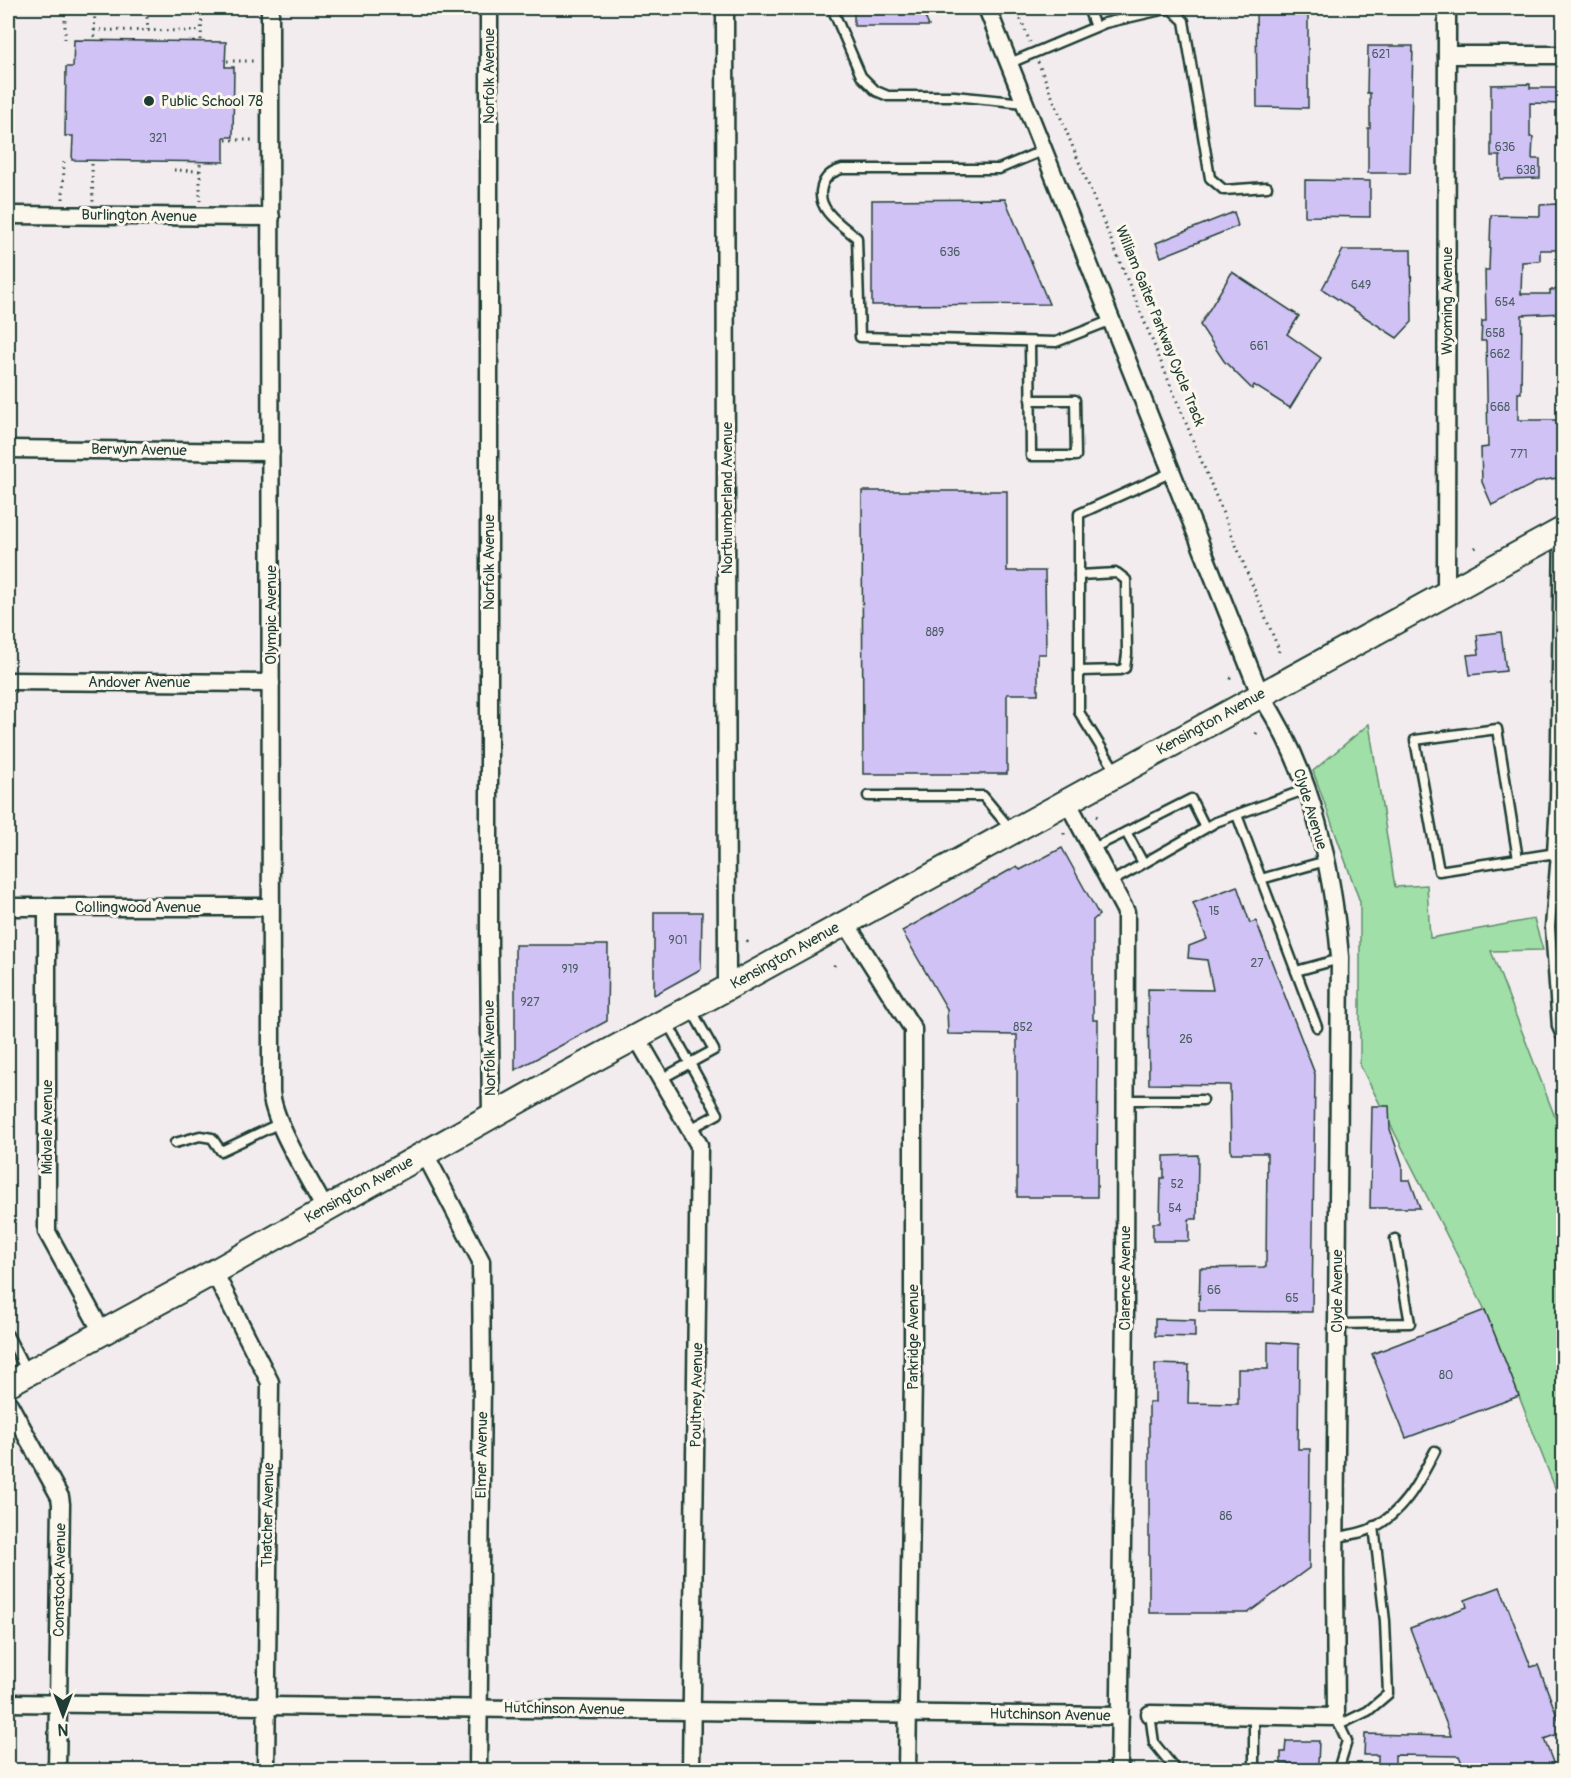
<svg xmlns="http://www.w3.org/2000/svg" width="1571" height="1778" font-family="Pangolin,sans-serif">
<style>
.green{fill:#a0dfa7;stroke:#608e6e;stroke-width:1.5}
.building{fill:#d0c2f4;stroke:#1f3d34;stroke-width:1.5}
.lines{fill:none;stroke-linecap:round;stroke-linejoin:round}
.lane-casing{stroke:#1f3d34;stroke-width:13}
.street-casing{stroke:#1f3d34;stroke-width:21}
.secondary-casing{stroke:#1f3d34;stroke-width:28}
.path{stroke:#1f3d34;stroke-width:3;stroke-dasharray:1.5 4.5;stroke-linecap:butt}
.lane{stroke:#fbf7ec;stroke-width:8}
.street{stroke:#fbf7ec;stroke-width:16}
.secondary{stroke:#fbf7ec;stroke-width:24}
.poi-dot{fill:#1f3d34;stroke:#fbf7ec;stroke-width:2}
.labels{text-anchor:middle;dominant-baseline:central;stroke-width:6;stroke-linejoin:round;paint-order:stroke}
.number-label{font-size:12px;fill:#4b5e64}
.street-label{font-size:15px;fill:#1f3d34;stroke:#fbf7ec}
.poi-label{font-size:15px;fill:#1f3d34;stroke:#fbf7ec;text-anchor:start}
</style>
<rect width="100%" height="100%" fill="#f2ecee"/>
<filter id="ink" filterUnits="userSpaceOnUse"><feTurbulence type="fractalNoise" baseFrequency=".0167" numOctaves="2"/><feDisplacementMap in="SourceGraphic" scale="12" xChannelSelector="R" yChannelSelector="G"/><feConvolveMatrix kernelMatrix="1 2 1 2 8 2 1 2 1" color-interpolation-filters="sRGB"/></filter>
<g filter="url(#ink)">
<path class="green" d="M1369 724 1395 887 1427 885 1430 938 1534 919 1543 950 1491 951 1563 1138V1508L1485 1310 1360 1065V902L1313 771Z"/>
<g class="building">
<path d="M854 8H921L929 26H854Z"/>
<path d="M1256 8H1308V108L1257 107Z"/>
<path d="M74 40 226 42 225 67H234L233 137H224V162L72 160 73 136H65L66 67H73Z"/>
<path d="M1368 46H1413L1410 173H1368V128H1370V93H1367Z"/>
<path d="M1530 84V88H1563V104L1530 103V137H1533L1532 159H1540V178L1500 179V156H1491V85Z"/>
<path d="M1305 180 1370 181V217L1305 216Z"/>
<path d="M1005 199 1049 304 872 305V200Z"/>
<path d="M1557 204V250H1540V261L1522 262 1521 294H1550V290L1563 289V313L1522 315 1521 393H1518V420H1563V477L1539 481 1492 505 1482 482 1481 448 1488 447 1486 341H1481L1482 321H1486L1485 270H1489L1491 215 1540 216V205Z"/>
<path d="M1234 212 1238 226 1161 257 1156 243Z"/>
<path d="M1343 250H1411L1412 322 1397 338 1322 289Z"/>
<path d="M1232 272 1299 316 1287 334 1321 358 1290 408 1254 385 1252 389 1224 361 1200 325Z"/>
<path d="M862 491H1007V571H1045L1046 654H1038V694H1007V774H863Z"/>
<path d="M1501 632 1506 671 1470 675 1467 655 1479 654 1477 635Z"/>
<path d="M1062 848 1099 915 1093 920V1020H1098L1097 1197H1017V1035L948 1034 947 1009 902 931 1017 866 1020 870Z"/>
<path d="M1237 886 1250 923 1256 921 1315 1074 1312 1312 1199 1311 1200 1268 1266 1267 1267 1153H1231L1230 1085 1149 1084 1148 989 1213 990 1207 960 1188 958 1189 946 1207 939 1193 903Z"/>
<path d="M654 912H702L701 969 654 995Z"/>
<path d="M515 945H608L607 1021 515 1070Z"/>
<path d="M1372 1106H1389L1390 1129 1402 1164V1180H1410L1420 1208H1370Z"/>
<path d="M1198 1155 1197 1219H1189V1241H1153V1223H1160L1161 1178H1164V1156Z"/>
<path d="M1485 1310 1519 1396 1406 1438 1372 1354Z"/>
<path d="M1155 1319 1195 1320V1337L1155 1336Z"/>
<path d="M1268 1342 1299 1344 1298 1449H1310L1309 1568 1248 1613H1149V1402H1155V1364L1189 1365 1188 1403 1238 1404V1369H1268Z"/>
<path d="M1500 1587 1531 1667 1538 1665 1563 1732 1544 1739 1556 1770H1465L1459 1756 1395 1755V1770H1378V1755H1364L1365 1734 1451 1736 1410 1628 1467 1607 1465 1600Z"/>
<path d="M1286 1741H1319L1318 1765 1281 1764V1752H1285Z"/>
</g>
<g class="lines">
<defs>
<g id="lane">
<path d="M832 8 861 76 876 91 888 96H954L1025 103"/>
<path d="M1088 8 1095 27"/>
<path d="M1010 63 1105 23 1170 8 1184 21 1210 178 1224 190 1267 187"/>
<path d="M1044 150 999 169H842C832 172 825 176 822 187 815 210 843 226 857 238L860 337 1056 342 1112 320"/>
<path d="M1030 342 1031 456H1076L1075 400H1030"/>
<path d="M1079 575 1117 573 1126 580 1127 654 1125 668 1120 670 1079 671"/>
<path d="M1117 773 1079 712V514L1172 472"/>
<path d="M868 796H983L1012 831"/>
<path d="M1237 815 1317 1027"/>
<path d="M1093 848 1126 832"/>
<path d="M1518 859 1497 729 1415 740 1439 871 1556 853 1550 927 1557 1027 1564 1043"/>
<path d="M1143 863 1126 832 1191 799 1205 827"/>
<path d="M1261 879 1326 861"/>
<path d="M1111 882 1216 822 1307 789"/>
<path d="M1296 971 1340 959"/>
<path d="M667 1022 718 1114 690 1129"/>
<path d="M661 1079 714 1050 691 1009"/>
<path d="M1126 1100H1203"/>
<path d="M175 1143 200 1136 212 1138 221 1151 280 1123"/>
<path d="M1337 1324 1410 1323 1395 1239"/>
<path d="M8 1335 27 1372"/>
<path d="M1336 1538C1346 1535 1358 1534 1368 1530 1402 1516 1419 1482 1435 1451"/>
<path d="M1150 1714 1154 1743 1176 1770"/>
<path d="M1254 1715V1770"/>
<path d="M1337 1720 1347 1741 1338 1770"/>
<path d="M1339 1725 1368 1711 1388 1694 1385 1621 1374 1526"/>
</g>
<g id="street">
<path d="M270 8 271 1091C273 1123 309 1178 325 1209"/>
<path d="M489 8V947L491 1117"/>
<path d="M725 8 727 988"/>
<path d="M987 8 1260 694C1312 771 1332 866 1340 957L1335 1573 1336 1717 1150 1714"/>
<path d="M1447 55H1564"/>
<path d="M8 215 271 217"/>
<path d="M8 449 271 452"/>
<path d="M1563 530 1559 802 1556 853H1564"/>
<path d="M1446 594 1447 8"/>
<path d="M8 681 271 683"/>
<path d="M1067 801 1126 912 1125 1308 1119 1770"/>
<path d="M8 907H269"/>
<path d="M47 907V1232L102 1332"/>
<path d="M845 922 913 1029V1375L907 1770"/>
<path d="M636 1036 699 1145 691 1770"/>
<path d="M425 1154 481 1261 482 1381 478 1770"/>
<path d="M214 1272 270 1382 266 1770"/>
<path d="M8 1402 60 1497 61 1504 57 1770"/>
<path d="M8 1703 1120 1716"/>
</g>
<path id="secondary" d="M8 1384 214 1272 552 1082 727 988 1564 529"/>
</defs>
<use href="#lane" class="lane-casing"/>
<use href="#street" class="street-casing"/>
<use href="#secondary" class="secondary-casing"/>
<g class="path">
<path d="M65 8V39"/>
<path d="M1016 8 1030 42"/>
<path d="M65 12H141L147 17 148 30"/>
<path d="M94 30 201 31"/>
<path d="M94 37 95 8"/>
<path d="M201 40 202 8"/>
<path d="M227 61H254"/>
<path d="M1038 62 1279 650 1278 654"/>
<path d="M226 140H254"/>
<path d="M92 164 93 202"/>
<path d="M200 164V201"/>
<path d="M174 170 200 171"/>
<path d="M63 199 64 162"/>
<path d="M1475 548 1479 545"/>
<path d="M1230 678 1233 679"/>
<path d="M1256 734 1258 730"/>
<path d="M1096 816 1100 818"/>
<path d="M1064 833V838"/>
<path d="M747 942 749 939"/>
<path d="M834 966 836 961"/>
</g>
<use href="#lane" class="lane"/>
<use href="#street" class="street"/>
<use href="#secondary" class="secondary"/>
</g>
</g>
<circle class="poi-dot" cx="149" cy="101" r="6"/>
<g class="labels">
<g class="number-label">
<text x="1381" y="54">621</text>
<text x="158" y="138">321</text>
<text x="1505" y="147">636</text>
<text x="1526" y="170">638</text>
<text x="950" y="252">636</text>
<text x="1361" y="285">649</text>
<text x="1505" y="302">654</text>
<text x="1495" y="333">658</text>
<text x="1259" y="346">661</text>
<text x="1500" y="354">662</text>
<text x="1500" y="407">668</text>
<text x="1519" y="454">771</text>
<text x="935" y="632">889</text>
<text x="1214" y="911">15</text>
<text x="678" y="940">901</text>
<text x="1257" y="963">27</text>
<text x="570" y="969">919</text>
<text x="530" y="1002">927</text>
<text x="1023" y="1027">852</text>
<text x="1186" y="1039">26</text>
<text x="1177" y="1184">52</text>
<text x="1175" y="1208">54</text>
<text x="1214" y="1290">66</text>
<text x="1292" y="1298">65</text>
<text x="1446" y="1375">80</text>
<text x="1226" y="1516">86</text>
</g>
<g class="street-label">
<text transform="translate(489 76) rotate(-90)">Norfolk Avenue</text>
<text transform="translate(139 216) rotate(1)">Burlington Avenue</text>
<text transform="translate(1447 301) rotate(-90)">Wyoming Avenue</text>
<text transform="translate(1160 326) rotate(68)">William Gaiter Parkway Cycle Track</text>
<text transform="translate(139 450) rotate(1)">Berwyn Avenue</text>
<text transform="translate(727 498) rotate(-90)">Northumberland Avenue</text>
<text transform="translate(489 562) rotate(-90)">Norfolk Avenue</text>
<text transform="translate(271 615) rotate(-90)">Olympic Avenue</text>
<text x="139" y="682">Andover Avenue</text>
<text transform="translate(1211 722) rotate(-29)">Kensington Avenue</text>
<text transform="translate(1310 809) rotate(73)">Clyde Avenue</text>
<text x="138" y="907">Collingwood Avenue</text>
<text transform="translate(785 956) rotate(-29)">Kensington Avenue</text>
<text transform="translate(490 1048) rotate(-91)">Norfolk Avenue</text>
<text transform="translate(47 1127) rotate(-90)">Midvale Avenue</text>
<text transform="translate(359 1190) rotate(-29)">Kensington Avenue</text>
<text transform="translate(1125 1278) rotate(-90)">Clarence Avenue</text>
<text transform="translate(1337 1291) rotate(-90)">Clyde Avenue</text>
<text transform="translate(913 1337) rotate(-90)">Parkridge Avenue</text>
<text transform="translate(697 1395) rotate(-89)">Poultney Avenue</text>
<text transform="translate(482 1455) rotate(-89)">Elmer Avenue</text>
<text transform="translate(268 1515) rotate(-89)">Thatcher Avenue</text>
<text transform="translate(60 1580) rotate(-89)">Comstock Avenue</text>
<text transform="translate(564 1709) rotate(1)">Hutchinson Avenue</text>
<text transform="translate(1050 1715) rotate(1)">Hutchinson Avenue</text>
</g>
<g class="poi-label">
<text x="161" y="101">Public School 78</text>
</g>
</g>
<rect width="1571" height="1778" fill="none" stroke="#fbf7ec" stroke-width="30"/>
<rect x="15" y="15" width="1541" height="1748" fill="none" stroke="#1f3d34" stroke-width="2" filter="url(#ink)"/>
<g transform="translate(63 1715) rotate(180)" stroke="#fbf7ec" stroke-width="4.5" paint-order="stroke">
<path d="M0-4.5L10 22L0 15L-10 22Z" fill="#1f3d34"/>
<text y="-9" font-size="16" font-weight="bold" text-anchor="middle" fill="#1f3d34">N</text>
</g>
</svg>
